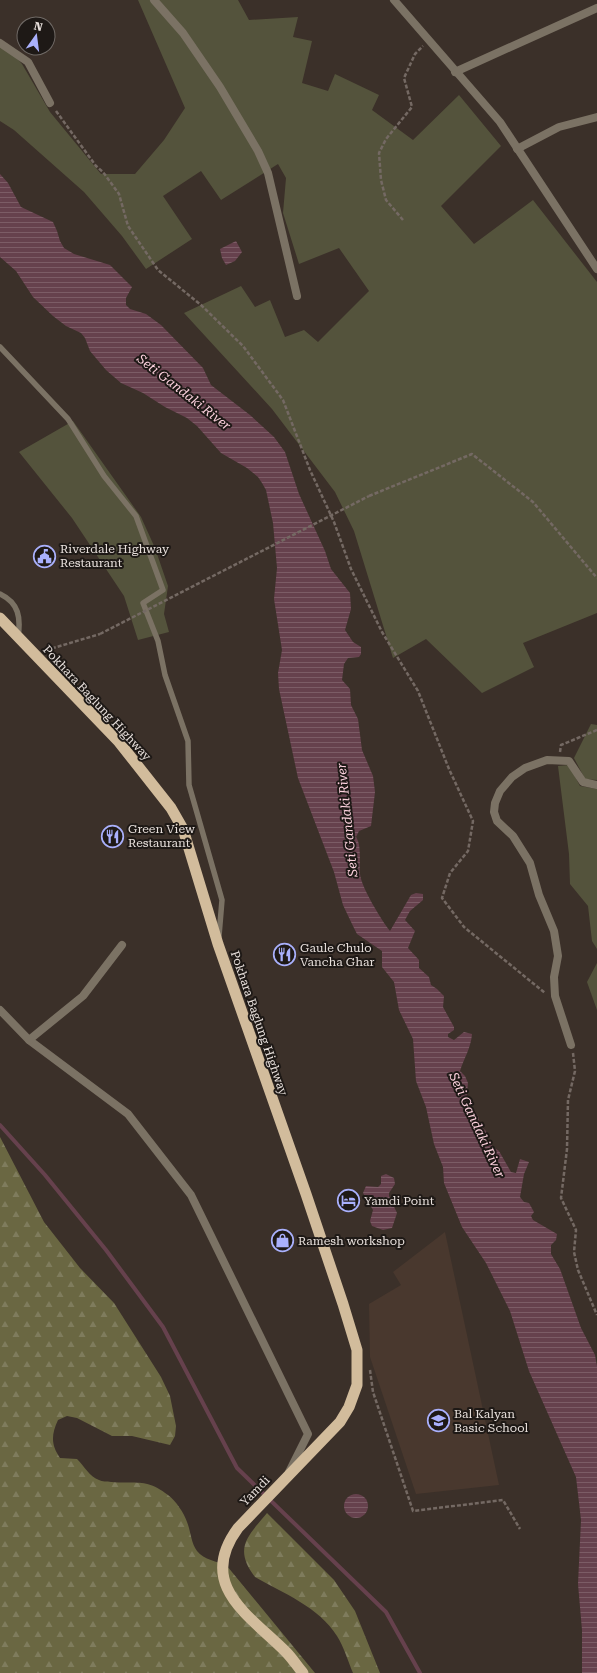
<svg xmlns="http://www.w3.org/2000/svg" width="597" height="1673" font-family="'Roboto Serif',serif">
<style>
.built{fill:#49382e}
.green{fill:#54533c}
.forest{fill:url(#forest-firs)}
.water{fill:url(#water-rules)}
.lines{fill:none;stroke-linecap:round;stroke-linejoin:round}
.stream{stroke:#66414d;stroke-width:4}
.path{stroke:#746963;stroke-width:2.5;stroke-dasharray:4 2;stroke-linecap:butt}
.service{stroke:#7b7264;stroke-width:5.5}
.minor{stroke:#7b7264;stroke-width:8}
.trunk{stroke:#d2bc9c;stroke-width:11}
.path-bridge{stroke:#746963;stroke-width:2.5;stroke-dasharray:4 2;stroke-linecap:butt}
.labels{text-anchor:middle;dominant-baseline:central;stroke-width:4;stroke-linejoin:round;paint-order:stroke}
.poi-label{font-size:12px;fill:#e8e0dc;stroke:#1e1916;text-anchor:start}
.street-label{font-size:12px;fill:#e8e0dc;stroke:#1e1916}
.water-label{font-size:13px;font-style:italic;fill:#fdd2de;stroke:#1e1916}
</style>
<defs>
<pattern id="forest-firs" width="22" height="20" patternUnits="userSpaceOnUse"><rect width="22" height="20" fill="#6a6742"/><path d="M5 1l3.5 6h-7zM16 11l3.5 6h-7z" fill="#7f7c5d"/></pattern>
<pattern id="water-rules" width="6" height="5" patternUnits="userSpaceOnUse"><rect width="6" height="5" fill="#66414d"/><path d="M0 2.5h6" fill="none" stroke="#7c5c66"/></pattern>
</defs>
<rect width="100%" height="100%" fill="#3b3029"/>
<path class="built" d="M445 1232 499 1485 416 1494 370 1357 369 1304 401 1285 393 1272Z"/>
<g class="green">
<path d="M138 0H238L249 20 298 17 293 37 312 41 302 83 328 91 335 74 379 95 372 110 413 140 459 95 501 146 441 206 474 244 533 200 597 282V613L523 643 534 667 482 693 426 639 393 658 354 531 335 492 272 409 184 313 241 286 255 307 270 300 285 337 304 330 318 342 369 291 339 248 299 264 283 213 286 178 278 164 221 200 201 171 163 196 192 239 146 269 122 236 84 192 14 130 0 121V48L3 43 22 64 50 112 101 174H135L164 140 185 108Z"/>
<path d="M73 421 141 517 155 548 168 586 164 614 169 632 138 640 124 596 72 518 19 452Z"/>
<path d="M591 724 597 725V780L585 779 574 758Z"/>
<path d="M569 765 580 786 597 789V949L592 941 588 906 570 884 569 854 558 766Z"/>
<path d="M597 963V1010L587 982Z"/>
</g>
<g class="forest">
<path d="M0 1137 44 1222 80 1268 114 1303 161 1377 170 1396 176 1426 175 1436 170 1445 132 1436H112L77 1418 67 1416 58 1420C51 1435 51 1445 60 1458L77 1459C84 1466 90 1477 99 1480 102 1482 107 1481 111 1482 136 1484 146 1478 168 1495 176 1501 184 1513 187 1522 191 1532 191 1543 197 1551 204 1560 217 1561 227 1566L315 1673H0Z"/>
<path d="M267 1513 334 1580 355 1611 380 1673H353C348 1661 344 1647 337 1636 319 1607 283 1593 255 1577 233 1548 248 1536 267 1513Z"/>
</g>
<g class="water">
<path d="M0 174 8 183 21 207 53 222 57 231 60 241 64 248 74 254 110 265 132 287 126 298V305L130 309 146 314 161 325 203 368 211 385 250 415 274 437 285 452 299 494 325 551 331 569 350 593 351 609 345 630 353 642 361 647V654L359 657 348 658 344 664 342 680 350 689 351 705 358 719 362 750 373 776 375 792 371 826 359 831 356 837C362 846 359 863 360 874 361 887 382 921 390 931L411 895 416 893 423 894V900L410 911 405 920 415 931 408 948 419 960V968L429 977 431 985 437 989 444 996 443 1007 454 1027V1030L448 1034V1037L454 1040 464 1032 472 1034C471 1048 464 1058 460 1071L465 1076 468 1083 466 1101C474 1109 479 1114 480 1125L486 1131 488 1140 493 1147 499 1151 511 1172 516 1173 520 1159 529 1162 524 1174 520 1197 524 1202 529 1203 534 1212 531 1216 533 1220 557 1234 556 1240 551 1245V1254L560 1269 581 1328 595 1355 597 1366V1673H582V1630L578 1584 581 1520 576 1477 529 1371 510 1311 486 1263 462 1227 444 1183 443 1167 434 1144 426 1107 416 1081 413 1039 399 1010 394 982 382 967V951L357 934 352 924 343 905 334 872 298 778 279 689 278 673 282 650 274 599 277 568 273 523 266 490 262 483 258 477 247 468 221 453 197 426 187 418 165 407 143 393 121 383 106 370 90 351 85 338 81 333 66 326 53 316 33 297 16 271 0 257Z"/>
<path d="M236 241 242 252 235 261 226 265 222 258 220 249Z"/>
<path d="M386 1174 394 1178 395 1184 389 1193V1196L397 1213 392 1228 383 1230 372 1226 370 1221 373 1210 363 1193 366 1186 378 1187 381 1184V1176Z"/>
<circle cx="356" cy="1506" r="12"/>
</g>
<g class="lines">
<path class="stream" d="M0 1125 45 1175 106 1250 163 1327 237 1468 386 1612 420 1673"/>
<g class="path">
<path d="M56 111 96 166 103 172 119 194 128 226 158 270 201 305 243 346 283 400 310 470 334 522 351 569 382 632 418 691 449 769 473 821 468 851 450 873 442 898 464 927 545 993"/>
<path d="M403 220 386 200 381 180 379 153 386 139 412 107 404 78 415 54 423 46"/>
<path d="M369 496 472 454 533 502 597 578"/>
<path d="M50 653V649L100 634"/>
<path d="M560 752 561 745 597 730"/>
<path d="M573 1053 575 1071 568 1100 567 1149 561 1198 576 1230 574 1252 578 1270 597 1315"/>
<path d="M370 1370 373 1392 413 1511 503 1500 520 1529"/>
</g>
<g class="service">
<path d="M0 347 68 419 104 476 136 516 163 590 143 603 158 641 165 675 188 741 189 785 222 900 219 936"/>
<path d="M0 594C19 603 21 618 18 637"/>
</g>
<g class="minor">
<path d="M154 0 183 33 220 87 258 151 268 173 297 296"/>
<path d="M394 0 500 122 597 269"/>
<path d="M0 43 28 62 50 103"/>
<path d="M455 72 597 8"/>
<path d="M517 149 559 127 597 117"/>
<path d="M0 1010 29 1040 128 1114 191 1195 308 1434 289 1472"/>
<path d="M29 1040 83 996 122 945"/>
<path d="M571 1045 555 996 554 977 558 956 554 931 539 895 530 863 513 836 497 821 494 812 495 803 500 791 512 777 525 768 547 760 569 761 583 782 597 785"/>
</g>
<path class="trunk" d="M0 618 119 742 171 808 183 829 218 944 306 1194 343 1304 357 1350V1385L349 1407 340 1422 238 1528C196 1585 249 1615 286 1652 292 1658 297 1666 303 1673"/>
<path class="path-bridge" d="M100 634 369 496"/>
</g>
<defs>
<symbol id="civic-ring" viewBox="-11 -11 22 22"><circle r="9.5" fill="#1e1916" stroke="#a9b0fc" stroke-width="1.5"/><path d="M-.6-6.5H3V-4.5H.6V-3L4-1V1h2V6H-6V1h2V-1L-.6-3ZM-1.2 2.5V6h2.4V2.5Z" fill="#a9b0fc"/></symbol>
<symbol id="restaurant-ring" viewBox="-11 -11 22 22"><circle r="9.5" fill="#1e1916" stroke="#a9b0fc" stroke-width="1.5"/><path d="M-5-6h1v4h1v-4h1v4h1v-4h1v5L-1.5 .5V6h-2V.5L-5-1ZM5-6V6H3V1.5H1.5Q1.5-4 5-6Z" fill="#a9b0fc"/></symbol>
<symbol id="hotel-ring" viewBox="-11 -11 22 22"><circle r="9.5" fill="#1e1916" stroke="#a9b0fc" stroke-width="1.5"/><path d="M-6-4.5h1.5V1H6V5H4.5V3h-9V5H-6ZM-4 0a1.8 1.8 0 1 1 3.6 0ZM.5 0V-2.5h3Q6-2.5 6 0Z" fill="#a9b0fc"/></symbol>
<symbol id="shop-ring" viewBox="-11 -11 22 22"><circle r="9.5" fill="#1e1916" stroke="#a9b0fc" stroke-width="1.5"/><path d="M-5-2.5h2.3a2.7 3.5 0 0 1 5.4 0H5L5.5 6h-11ZM-1.5-2.5h3a1.5 2.3 0 0 0-3 0Z" fill="#a9b0fc"/></symbol>
<symbol id="school-ring" viewBox="-11 -11 22 22"><circle r="9.5" fill="#1e1916" stroke="#a9b0fc" stroke-width="1.5"/><path d="M0-5L7-2L0 1L-7-2ZM-4 1L0 2.5L4 1V4Q0 6-4 4Z" fill="#a9b0fc"/></symbol>
</defs>
<g fill-rule="evenodd">
<use href="#civic-ring" x="32" y="544" width="25" height="25"/>
<use href="#restaurant-ring" x="100" y="824" width="25" height="25"/>
<use href="#restaurant-ring" x="272" y="942" width="25" height="25"/>
<use href="#hotel-ring" x="336" y="1188" width="25" height="25"/>
<use href="#shop-ring" x="270" y="1228" width="25" height="25"/>
<use href="#school-ring" x="426" y="1408" width="25" height="25"/>
</g>
<g class="labels">
<g class="poi-label">
<text x="60" y="549">Riverdale Highway<tspan x="60" dy="14">Restaurant</tspan></text>
<text x="128" y="829">Green View<tspan x="128" dy="14">Restaurant</tspan></text>
<text x="300" y="948">Gaule Chulo<tspan x="300" dy="14">Vancha Ghar</tspan></text>
<text x="364" y="1201">Yamdi Point</text>
<text x="298" y="1241">Ramesh workshop</text>
<text x="454" y="1414">Bal Kalyan<tspan x="454" dy="14">Basic School</tspan></text>
</g>
<g class="street-label">
<text transform="translate(97 703) rotate(47)">Pokhara Baglung Highway</text>
<text transform="translate(259 1023) rotate(71)">Pokhara Baglung Highway</text>
<text transform="translate(255 1491) rotate(-46)">Yamdi</text>
</g>
<g class="water-label">
<text transform="translate(184 392) rotate(38)">Seti Gandaki River</text>
<text transform="translate(347 820) rotate(-96)">Seti Gandaki River</text>
<text transform="translate(477 1125) rotate(65)">Seti Gandaki River</text>
</g>
</g>
<g transform="translate(36 36) rotate(14)"><circle r="19" fill="#1e1916" stroke="#6f6965"/>
<path d="M0-3L7 15L0 10L-7 15Z" fill="#a9b0fc"/>
<text y="-6" font-size="11" font-weight="bold" text-anchor="middle" fill="#e8e0dc">N</text>
</g>
</svg>
